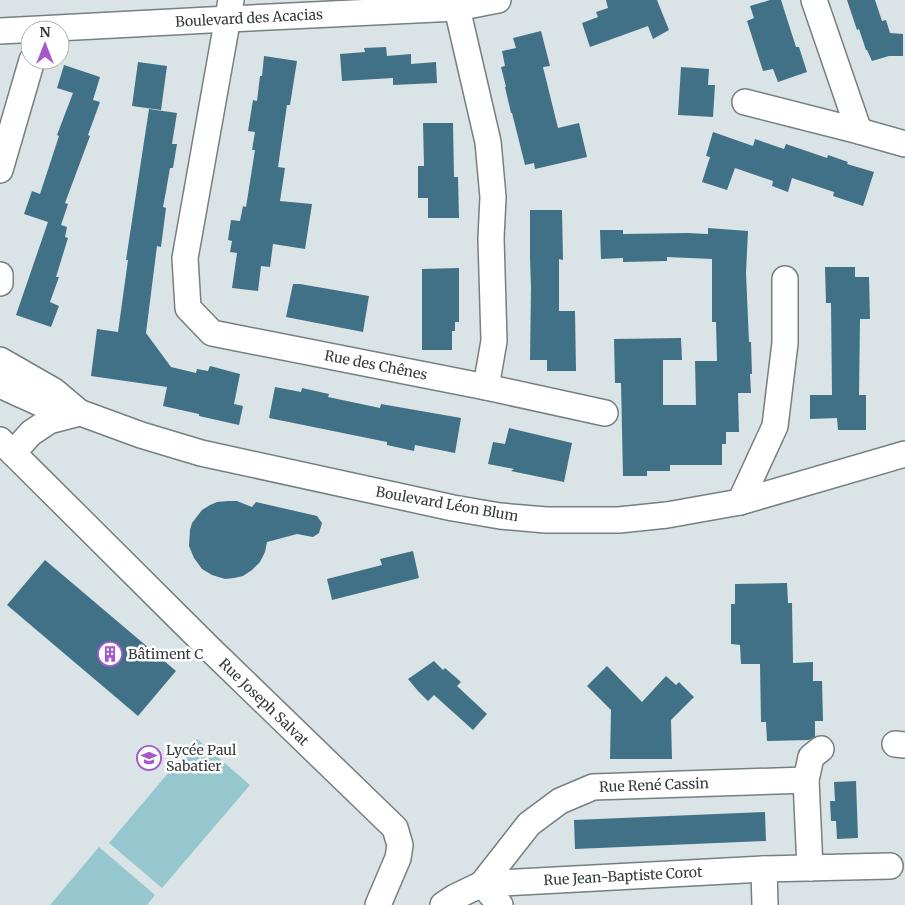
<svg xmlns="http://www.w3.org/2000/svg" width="905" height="905" font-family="Merriweather,serif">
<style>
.green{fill:#97c7ce}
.building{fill:#417186}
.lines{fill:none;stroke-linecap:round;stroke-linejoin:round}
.minor-casing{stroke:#767f81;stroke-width:28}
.minor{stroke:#fff;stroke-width:25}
.labels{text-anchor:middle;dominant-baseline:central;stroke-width:5;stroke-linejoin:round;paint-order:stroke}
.street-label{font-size:14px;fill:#363a3b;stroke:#fff}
.poi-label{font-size:14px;fill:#363a3b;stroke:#fff;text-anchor:start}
</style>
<rect width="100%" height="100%" fill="#dae4e6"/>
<g class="green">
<path d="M197 739 250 785 162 888 109 843Z"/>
<path d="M99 847 155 895 147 905H50Z"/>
</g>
<g class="building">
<path d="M606 0H657L669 30 653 39 648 26 590 47 582 23 598 17 596 12 608 8Z"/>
<path d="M770 0H781L796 47H799L807 72 778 82 773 69 763 71 747 21 754 18 750 6Z"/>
<path d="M847 0H875L882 21 886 20 890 33 903 34V56H889L872 61 867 50H866L859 29 857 30Z"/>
<path d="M541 31 550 66 543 67 558 128 579 123 587 157 535 169 534 163 525 165 512 113H511L505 87H506L501 67 505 66 502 51 516 48 513 38Z"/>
<path d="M386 47 387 56 411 54V64L436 62 437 83 393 85V78L342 81 340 54 365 52 364 48Z"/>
<path d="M264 56 297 61 290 105H287L278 167 285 168 280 201 312 204 305 249 273 244 270 267 261 266 258 291 232 288 237 253 230 252 232 241 228 240 231 220 240 221 243 206 246 207 255 150H252L255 132 248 131 253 100 257 101 260 76H262Z"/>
<path d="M138 62 167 66 161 110 132 106Z"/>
<path d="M64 65 100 77 93 100 100 102 88 135 90 136 65 203 68 204 61 225 67 227 65 237 68 238 56 277H59L50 302 59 306 51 327 16 315 48 222 24 214 32 191 40 194 59 136 57 135 73 93 57 88Z"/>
<path d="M681 67 709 69 708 85H715L713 117 678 115Z"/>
<path d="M149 109 177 113 172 144H177L173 168H170L166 191 163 207 166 208 161 247 157 246 146 333 171 367 196 373 197 369 208 371 210 366 240 374 234 404 243 406 239 425 199 416V414L163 406 167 387 91 376 97 329 118 332 128 260H126Z"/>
<path d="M423 123H453L454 177H458L459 218H428V198H418V166H424Z"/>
<path d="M713 132 753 146 755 139 784 149 786 144 827 158 828 155 848 162 847 164 874 172 863 206 833 196 834 192 792 178 788 192 772 186 773 181 735 168 727 190 702 182 710 157 706 156Z"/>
<path d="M530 210H562L563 260 559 259V311H575L576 371H547V360H530L531 287 530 259Z"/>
<path d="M708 228 748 231 746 273 749 342H751L752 374H750L751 393H738L739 432H726V444H722V465H670V471H647V476H623L621 383H615L614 339 681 338 682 360H663V405H696L695 361H717L716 322H712V259L667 257V261L623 262V258L601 259 600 230H623V234L687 233 708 234Z"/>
<path d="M825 267H855V277H869L870 319H860L859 395H866V430H838L837 418 810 419V395H832L831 303H826Z"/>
<path d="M459 268V322H455V331H452V350H422V269Z"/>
<path d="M293 284H300L369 296 363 332 286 317Z"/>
<path d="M275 387 301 392 302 388 329 394 328 397 380 408 381 404 461 418 455 453 415 445 414 451 387 445V442L269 418Z"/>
<path d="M509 428 572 443 564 482 511 471 514 469 488 464 493 442 505 444Z"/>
<path d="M228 501H237L252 507 256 502 317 516 322 523 319 533 313 537 297 534 267 542 265 552 260 562 252 570 243 576 234 578 225 579 212 575 202 569 194 558 189 546 190 530 192 523 202 510 210 505 217 502Z"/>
<path d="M413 551 419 578 332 600 327 579 382 565 380 559Z"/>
<path d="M45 560 176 671 138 716 7 605Z"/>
<path d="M787 583 788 603H792L793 663 813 662V681H822L823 721H815V737L809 740 767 741 766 722H761L760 664H741L740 645 731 644V604H735V584Z"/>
<path d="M434 661 443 670 445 668 461 682 457 686 487 714 473 730 434 695 428 701 418 691 408 679Z"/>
<path d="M607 666 642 702 666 676 676 685 679 682 694 697 671 720 672 759H610L611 710 587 686Z"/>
<path d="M856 781 858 838 837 839 836 821H831L830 801H835L834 782Z"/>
<path d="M765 812 766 841 575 849 574 820Z"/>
</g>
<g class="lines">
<defs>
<g id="minor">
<path d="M231 0 185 258 188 308 212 333 486 387 605 413"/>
<path d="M814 0 859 131"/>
<path d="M457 8 488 142 493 197 491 238 494 341 486 387"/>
<path d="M0 31 228 19 457 8 498 0"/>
<path d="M745 102 859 131 905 144"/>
<path d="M0 170 32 60"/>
<path d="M0 275V283"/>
<path d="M0 360 54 391 79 412"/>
<path d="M0 385 46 406 81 413 141 435 201 453 453 508 500 516 546 520H619L667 515 740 502 905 454"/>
<path d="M0 440 210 649 395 828 400 845 398 858 378 905"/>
<path d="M13 453 31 433 49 421 76 414"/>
<path d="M740 502 775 426 785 343V279"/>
<path d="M895 744 905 745"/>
<path d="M810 868 806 780 811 757 821 749"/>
<path d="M764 869 765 905"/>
<path d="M482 884 764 869 890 866"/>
<path d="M482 884 529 824 560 801 593 787 806 780"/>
<path d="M443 905 455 897 482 884 500 905"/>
</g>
</defs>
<use href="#minor" class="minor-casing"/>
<use href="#minor" class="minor"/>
</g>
<defs>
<symbol id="building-ring" viewBox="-11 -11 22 22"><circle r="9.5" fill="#fff" stroke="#a459cc" stroke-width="1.5"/><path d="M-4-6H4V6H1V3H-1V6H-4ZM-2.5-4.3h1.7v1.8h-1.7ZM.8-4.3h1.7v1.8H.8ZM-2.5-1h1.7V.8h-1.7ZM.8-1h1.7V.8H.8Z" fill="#a459cc"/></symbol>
<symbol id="school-ring" viewBox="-11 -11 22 22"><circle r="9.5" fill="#fff" stroke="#a459cc" stroke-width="1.5"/><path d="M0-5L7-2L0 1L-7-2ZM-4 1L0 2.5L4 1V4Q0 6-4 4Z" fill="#a459cc"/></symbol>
</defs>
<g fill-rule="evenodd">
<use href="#building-ring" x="96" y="640" width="28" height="28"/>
<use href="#school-ring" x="135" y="744" width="28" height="28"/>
</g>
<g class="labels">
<g class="street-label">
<text transform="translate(249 18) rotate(-3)">Boulevard des Acacias</text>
<text transform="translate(376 365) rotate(11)">Rue des Chênes</text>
<text transform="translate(447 504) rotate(10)">Boulevard Léon Blum</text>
<text transform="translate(264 702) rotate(44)">Rue Joseph Salvat</text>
<text transform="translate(654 785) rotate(-2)">Rue René Cassin</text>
<text transform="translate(623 876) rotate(-3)">Rue Jean-Baptiste Corot</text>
</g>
<g class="poi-label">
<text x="128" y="654">Bâtiment C</text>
<text x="166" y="750">Lycée Paul<tspan x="166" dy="16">Sabatier</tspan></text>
</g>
</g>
<g transform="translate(45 45)"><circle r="24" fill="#ffffff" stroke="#afb0b1"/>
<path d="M0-4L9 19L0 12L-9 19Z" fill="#a459cc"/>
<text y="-8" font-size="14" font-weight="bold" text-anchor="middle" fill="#363a3b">N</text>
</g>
</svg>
